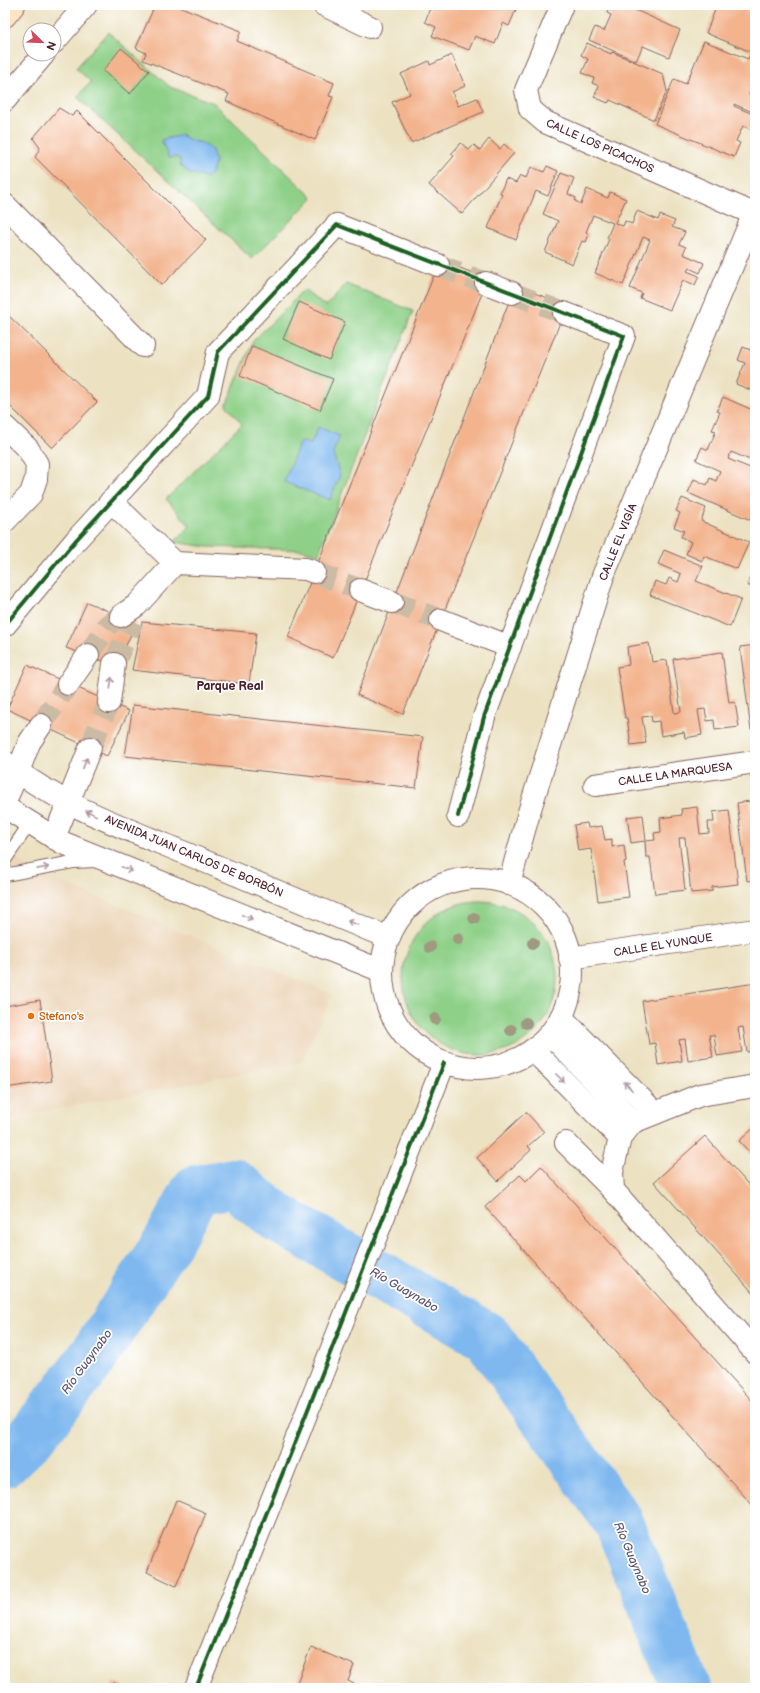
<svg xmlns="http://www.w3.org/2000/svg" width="760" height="1693" font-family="'Balsamiq Sans',sans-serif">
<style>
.built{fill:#edd7bb}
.green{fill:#8ed088;stroke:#6c785a}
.water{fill:#7eb8ef;stroke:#646c8d}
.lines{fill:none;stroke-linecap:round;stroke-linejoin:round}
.river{stroke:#7eb8ef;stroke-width:50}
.building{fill:#f3b38d}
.street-tunnel{stroke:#ccbba4;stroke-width:22;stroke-dasharray:22 11;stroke-linecap:butt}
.lane-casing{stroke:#836360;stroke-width:14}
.street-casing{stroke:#836360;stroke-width:24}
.secondary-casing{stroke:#836360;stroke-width:24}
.lane{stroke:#fff;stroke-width:12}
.street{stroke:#fff;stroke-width:22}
.secondary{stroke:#ffe4c6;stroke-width:22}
.cycleway-casing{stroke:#fff;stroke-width:6}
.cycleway{stroke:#1b5e20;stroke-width:4}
.tree{fill:#a09981}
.oneway{stroke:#ae9aa0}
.food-dot{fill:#e8710a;stroke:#fff;stroke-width:1.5}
.labels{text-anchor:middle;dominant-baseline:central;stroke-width:3.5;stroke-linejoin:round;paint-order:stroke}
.street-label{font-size:11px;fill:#4a1f2b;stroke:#fff}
.food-label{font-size:11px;fill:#c56008;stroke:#fff;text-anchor:start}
.neighbourhood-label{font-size:12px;font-weight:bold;fill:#4a1f2b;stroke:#fff}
.water-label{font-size:12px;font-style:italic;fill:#5c5570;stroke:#fff}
</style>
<rect width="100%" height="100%" fill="#fff"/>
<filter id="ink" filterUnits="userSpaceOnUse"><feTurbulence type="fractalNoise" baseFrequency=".025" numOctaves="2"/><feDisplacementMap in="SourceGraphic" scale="8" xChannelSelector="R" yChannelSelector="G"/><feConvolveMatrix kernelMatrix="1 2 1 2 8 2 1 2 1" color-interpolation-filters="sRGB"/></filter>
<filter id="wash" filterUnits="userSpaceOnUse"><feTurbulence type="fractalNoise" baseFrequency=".012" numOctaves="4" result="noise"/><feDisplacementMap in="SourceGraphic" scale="16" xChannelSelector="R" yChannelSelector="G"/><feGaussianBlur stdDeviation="0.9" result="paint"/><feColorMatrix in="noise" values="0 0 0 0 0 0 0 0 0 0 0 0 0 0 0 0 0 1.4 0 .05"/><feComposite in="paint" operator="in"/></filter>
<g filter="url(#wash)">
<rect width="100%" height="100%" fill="#ece2c2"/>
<path class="built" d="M5 850 21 862 48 877 332 994 302 1062 5 1119Z"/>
<g class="green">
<path d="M108 32 170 87 214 103 313 198 252 259 77 97 91 82 76 68Z"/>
<path d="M346 284 413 311 318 555 303 550 208 547 174 542 190 526 166 499 242 424 226 405 253 341 304 290 326 307Z"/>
<circle cx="480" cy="978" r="77"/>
</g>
<g class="water">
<path d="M182 135 190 140 202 143 212 150 215 162 214 167 211 174 205 178 194 174H190L180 165V159L175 157 169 158 161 140Z"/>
<path d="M318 427 340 436 333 453 340 475 330 500 284 482 300 441 311 444Z"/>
</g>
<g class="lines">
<path class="river" d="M5 1462 31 1437 88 1364 167 1243 196 1190 233 1183 276 1217 487 1337 619 1523 686 1688"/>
</g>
<g id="blocks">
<g class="building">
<path d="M155 5H176L241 31 237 41 334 83 329 96 333 97 315 140 226 101 229 94 143 60 146 53 136 48Z"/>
<path d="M431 5H518L509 26 503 23 495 44 475 36 469 50 432 36 436 27 425 22Z"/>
<path d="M610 5H624L680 30 669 57 643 46 636 61 589 40 595 27 604 31 611 15 607 13Z"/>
<path d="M717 5H755V79L753 78 750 85 752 86 749 95 755 97V113L734 104V106L755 115V122L752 130 743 126 736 141 740 143 734 157 655 124 674 79 686 84 704 41 748 59 751 52 706 33Z"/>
<path d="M587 43 611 54 612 52 663 74 667 91 654 120 610 100 608 103 594 97 599 86 592 83 594 78 582 73 588 59 581 55Z"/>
<path d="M121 48 149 71 130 94 103 71Z"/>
<path d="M452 55 465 86 452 92 458 106 477 98 483 112 411 143 392 102 410 94 401 74 429 61 430 65Z"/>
<path d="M59 108 72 116 77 111 206 240 162 285 35 157 40 148 33 138Z"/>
<path d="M489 139 500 149 504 144 514 153 462 214 429 185 454 156 451 154 461 143 469 150 474 145 480 150Z"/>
<path d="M547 166 558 171 548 196 536 191 516 240 488 228 502 194 500 193 506 179 516 183 520 176 526 178 531 167 544 172Z"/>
<path d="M561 173 574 178 568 194 576 198 575 201 581 204 587 189 608 198 610 192 626 199 615 223 623 226 625 221 632 224 637 211 658 220 660 215 675 221 672 227 685 232 679 244 686 247 683 254 704 263 700 273 689 268 687 271 699 276 695 285 683 280 670 310 640 298 642 293 630 288 650 240 643 237 623 285 595 273 609 239 607 238 613 223 593 215 586 232 589 234 586 242 582 241 572 264 545 252 558 221 543 214Z"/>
<path d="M440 260 488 279 333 658 288 637Z"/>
<path d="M515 286 567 305 403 714 357 695Z"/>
<path d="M299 302 345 322 329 360 283 339Z"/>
<path d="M5 312 97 402 52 448 5 401Z"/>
<path d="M755 338V392L736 384 745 363 738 360 743 347 750 350Z"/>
<path d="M252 346 333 379 320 410 240 376Z"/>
<path d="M723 397 755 411V462L731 452 728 459 755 470V482L753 487 755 488V522L688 493 694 479 707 485 710 478 716 481 720 471 696 460 702 447 708 450 716 431 712 430 720 412 717 411Z"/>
<path d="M682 498 706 508 701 521 749 542 737 569 704 556 702 561 686 554 691 542 681 537 684 531 674 527 680 513 676 511Z"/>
<path d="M664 550 703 566 696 581 741 599 730 627 650 595 655 581 666 585 669 578 678 582 681 574 658 564Z"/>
<path d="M755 566V588L747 585Z"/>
<path d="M87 602 136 623 117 666 66 648Z"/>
<path d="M142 622 256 633 249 684 132 670Z"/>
<path d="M649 643 652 662 667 660 674 713 681 712 673 659 722 652 729 703 735 702 739 727 715 730 714 720 707 721 705 709 698 710 702 735 685 738 684 732 661 736 659 721 652 722 651 716 642 717 646 743 631 745 627 718H625L617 667 629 665 627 647Z"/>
<path d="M755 645V729L751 730 740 647Z"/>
<path d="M27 665 129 711 107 756 7 709Z"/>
<path d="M133 705 423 737 416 788 125 756Z"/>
<path d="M750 801 753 828H755V880L747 881 737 803Z"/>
<path d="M697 807 700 834 709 833 708 822H714L713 812 729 810 738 884 712 887V891L691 893 685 838H679L685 890 655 894 650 857H646L645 841 631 843 627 817 643 815 646 841 655 840 654 833 661 832 660 818 682 815 681 809Z"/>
<path d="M587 823 588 828 602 826 605 840 612 839V847L624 845 626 861 624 862 629 897 598 901 591 849 578 851 574 825Z"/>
<path d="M755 983V1051L747 1052 743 1027 738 1028 742 1052 717 1056 714 1035H709L713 1057 688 1061 685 1039 679 1040 682 1061 658 1065 655 1043 649 1044 642 1001Z"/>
<path d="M40 1000 52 1081 5 1088V1006Z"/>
<path d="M526 1112 544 1132 528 1146 531 1150 498 1181 477 1158Z"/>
<path d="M755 1127V1158L739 1141Z"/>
<path d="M705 1136 755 1192V1295L654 1182Z"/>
<path d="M541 1166 755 1404V1508L485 1207 520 1175 526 1181Z"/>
<path d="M176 1500 206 1513 176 1586 147 1572Z"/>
<path d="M311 1647 354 1665 348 1681 354 1684 353 1688H304L296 1685Z"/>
<path d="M114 1682 126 1688H112Z"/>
</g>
</g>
</g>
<g filter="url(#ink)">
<use href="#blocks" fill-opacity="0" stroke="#836360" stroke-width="1"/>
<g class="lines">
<g class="street-tunnel">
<path d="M438 265 486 283"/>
<path d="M512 293 564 313"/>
<path d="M314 572 360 590"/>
<path d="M392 602 441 620"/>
<path d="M88 655 108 625 121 616"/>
<path d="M114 664 133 621"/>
<path d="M41 725 68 684"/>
<path d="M90 748 109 702"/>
</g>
<defs>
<g id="lane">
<path d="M5 860 30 823"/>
<path d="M5 875 73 862 97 861"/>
</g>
<g id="street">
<path d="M324 5 370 27"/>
<path d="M562 5 526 90 530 109 545 122 754 214"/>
<path d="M54 42 86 5"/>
<path d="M5 100 44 54"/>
<path d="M5 205 143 346"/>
<path d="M486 283 512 293"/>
<path d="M5 427 28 449 37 464 36 479 31 494 5 521"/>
<path d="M111 501 175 563"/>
<path d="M360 590 392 602"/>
<path d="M121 616 137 605 175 563 306 569 314 572"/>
<path d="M441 620 510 647"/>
<path d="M5 625 76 540 208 396 218 352 337 225 438 265"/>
<path d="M68 684 88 655"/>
<path d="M109 702 114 664"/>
<path d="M5 762C56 803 120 826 180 851 249 880 319 909 389 938"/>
<path d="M595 785 755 762"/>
<path d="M5 801 18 772 29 743 41 725"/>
<path d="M5 807 61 842 382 971"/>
<path d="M458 816 484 717 624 336 564 313"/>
<path d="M54 838 90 748"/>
<circle cx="477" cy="973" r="95"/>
<path d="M509 884 530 809 603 576 755 211"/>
<path d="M570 958 755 930"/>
<path d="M561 1017 655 1113"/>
<path d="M550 1034 633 1122"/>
<path d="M533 1050 620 1138"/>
<path d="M755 1086 700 1095 633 1122 620 1138 612 1172 613 1190 755 1352"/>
<path d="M566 1143 613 1190"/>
<path d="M196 1688 292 1450 444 1063"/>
</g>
<path id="secondary" d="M5 16 14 5"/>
</defs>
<use href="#lane" class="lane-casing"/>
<use href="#street" class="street-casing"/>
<use href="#secondary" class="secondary-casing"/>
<use href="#lane" class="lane"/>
<use href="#street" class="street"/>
<use href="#secondary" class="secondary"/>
<defs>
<g id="cycleway">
<path d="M5 625 76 540 208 396 218 352 337 225 624 336 484 717 458 816"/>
<path d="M196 1688 292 1450 444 1063"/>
</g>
</defs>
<use href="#cycleway" class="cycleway-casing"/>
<use href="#cycleway" class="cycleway"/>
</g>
<g class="tree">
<circle cx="474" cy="918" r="6"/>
<circle cx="458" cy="939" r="6"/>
<circle cx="533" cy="943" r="6"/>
<circle cx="430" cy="947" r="6"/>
<circle cx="435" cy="1019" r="6"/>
<circle cx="526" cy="1023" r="6"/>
<circle cx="511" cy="1030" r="6"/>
</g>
<defs><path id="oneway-shaft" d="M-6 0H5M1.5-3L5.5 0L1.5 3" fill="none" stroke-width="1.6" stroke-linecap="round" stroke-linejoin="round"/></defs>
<g class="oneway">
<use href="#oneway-shaft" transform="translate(111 683) rotate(-83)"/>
<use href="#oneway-shaft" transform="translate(85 763) rotate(-69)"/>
<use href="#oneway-shaft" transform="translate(91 813) rotate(-154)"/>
<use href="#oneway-shaft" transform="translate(43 868) rotate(-11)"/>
<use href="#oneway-shaft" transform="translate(127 869) rotate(22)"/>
<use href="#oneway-shaft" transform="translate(247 917) rotate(22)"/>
<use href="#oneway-shaft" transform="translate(353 923) rotate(-157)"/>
<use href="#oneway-shaft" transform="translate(560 1078) rotate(45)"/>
<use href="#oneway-shaft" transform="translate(628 1086) rotate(-134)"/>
</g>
</g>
<circle class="food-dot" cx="31" cy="1016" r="4"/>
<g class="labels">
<g class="street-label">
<text transform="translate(600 146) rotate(24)">CALLE LOS PICACHOS</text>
<text transform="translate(618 542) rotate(-68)">CALLE EL VIGÍA</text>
<text transform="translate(675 774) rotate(-8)">CALLE LA MARQUESA</text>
<text transform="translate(194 856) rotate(23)">AVENIDA JUAN CARLOS DE BORBÓN</text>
<text transform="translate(663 945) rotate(-9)">CALLE EL YUNQUE</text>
</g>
<g class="food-label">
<text x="39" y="1016">Stefano's</text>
</g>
<g class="neighbourhood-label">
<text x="230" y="686">Parque Real</text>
</g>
<g class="water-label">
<text transform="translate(404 1290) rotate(30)">Río Guaynabo</text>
<text transform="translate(87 1362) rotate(-54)">Río Guaynabo</text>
<text transform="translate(632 1558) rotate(67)">Río Guaynabo</text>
</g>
</g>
<rect width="760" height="1693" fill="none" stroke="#fff" stroke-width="20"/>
<g transform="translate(42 42) rotate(113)"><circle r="19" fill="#ffffff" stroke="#b7a5aa"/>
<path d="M0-3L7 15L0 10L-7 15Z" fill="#d1495b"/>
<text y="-6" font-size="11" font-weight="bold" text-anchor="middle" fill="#4a1f2b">N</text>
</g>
</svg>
